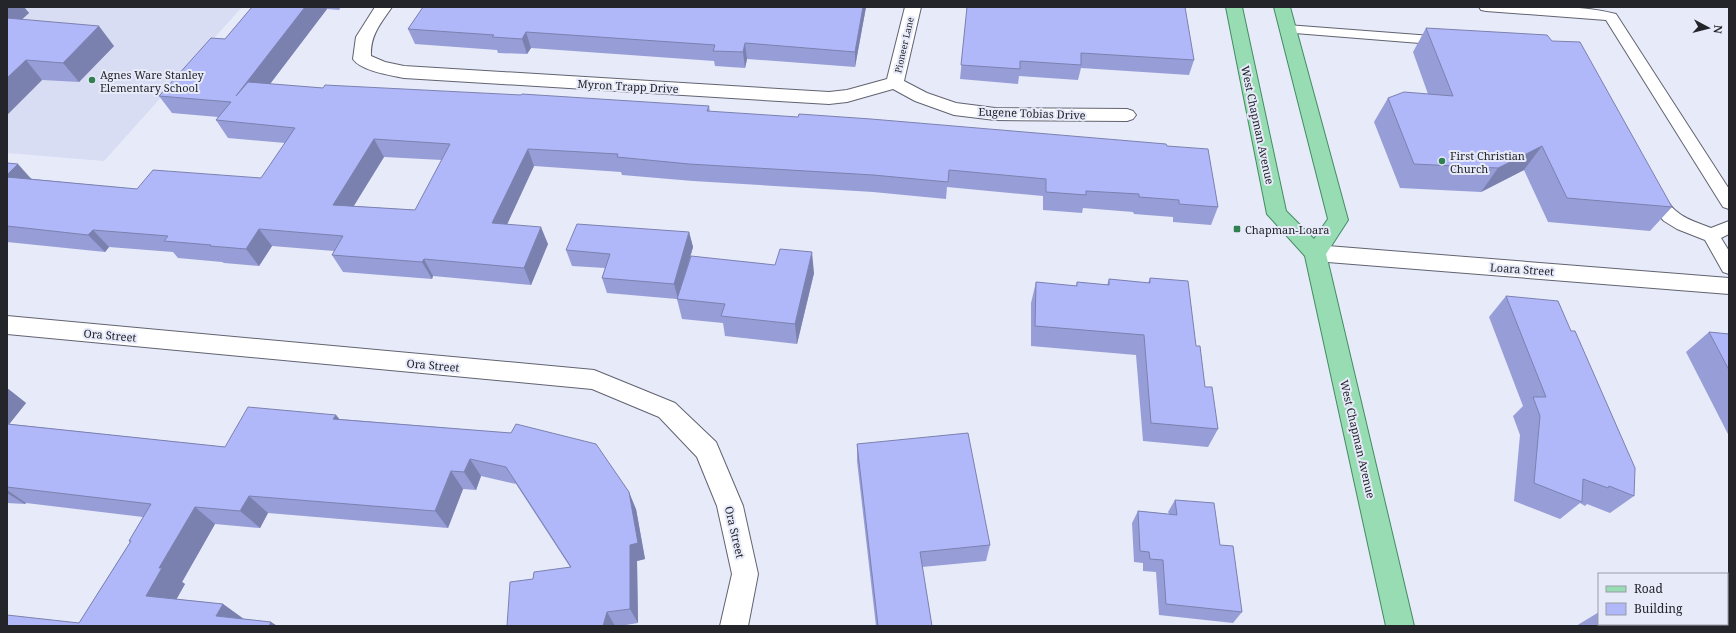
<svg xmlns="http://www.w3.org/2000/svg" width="1736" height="633" font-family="'Noto Serif',serif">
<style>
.built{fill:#d9ddf3}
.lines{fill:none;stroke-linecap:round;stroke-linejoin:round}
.lane-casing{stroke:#616370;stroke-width:2}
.street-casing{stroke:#616370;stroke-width:2}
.secondary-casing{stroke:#616370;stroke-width:2}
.primary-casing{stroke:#438c62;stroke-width:2}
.lane{fill:#fff;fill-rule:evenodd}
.street{fill:#fff;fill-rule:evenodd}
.secondary{fill:#fff;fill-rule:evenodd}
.primary{fill:#98dcb3;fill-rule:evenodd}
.wall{fill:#979ed7;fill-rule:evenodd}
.shaded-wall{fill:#7b81af}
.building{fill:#b0b8fa;stroke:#7b81af;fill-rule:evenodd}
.poi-dot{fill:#318050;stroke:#e7eaf9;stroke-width:1.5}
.labels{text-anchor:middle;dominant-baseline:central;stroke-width:4;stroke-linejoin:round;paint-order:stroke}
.far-street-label{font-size:9px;fill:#24252b;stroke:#e7eaf9}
.poi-label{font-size:11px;fill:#24252b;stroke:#e7eaf9;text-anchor:start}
.street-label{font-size:11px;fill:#24252b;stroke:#e7eaf9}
</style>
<rect width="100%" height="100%" fill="#e7eaf9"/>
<path class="built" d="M7 7H242L104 161 7 153Z"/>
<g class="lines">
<defs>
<g id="lane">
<path d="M1479 7C1524 7 1572 3 1616 14L1729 189V209L1723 207 1606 20 1486 11 1481 10Z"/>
<path d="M1287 25 1445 37 1450 38 1452 41 1450 44 1445 45 1282 32 1280 29 1282 26Z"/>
<path d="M1652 187C1663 190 1667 204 1676 211 1686 220 1699 223 1711 228L1729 221V234L1721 238 1729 251V274L1723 272 1705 240 1677 229 1664 221 1652 208 1643 193 1646 189Z"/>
</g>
<g id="street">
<path d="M375 7H392C381 23 370 35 371 56L385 62 404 66 829 92 847 90 887 79 905 7H921L904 81 927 93 956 103 995 108 1127 109 1133 111 1136 115 1133 119 1127 121 995 120 954 115 915 101 893 89 847 102 829 104 404 78C390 75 361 71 353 59L356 37Z"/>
<path d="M7 316 594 370 675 403 716 442 743 506 758 574 748 626H720L732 574 717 506 697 457 659 417 592 389 7 334Z"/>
</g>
<path id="secondary" d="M1315 245 1729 278V294L1315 261 1308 259 1305 253 1308 247Z"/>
<path id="primary" d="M1226 7H1242L1286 211 1314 239 1328 219 1274 7H1290L1348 220 1326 254 1414 626H1386L1305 256 1267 214Z"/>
</defs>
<use href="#lane" class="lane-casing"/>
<use href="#street" class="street-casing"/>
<use href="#secondary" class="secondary-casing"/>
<use href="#primary" class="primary-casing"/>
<use href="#lane" class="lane"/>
<use href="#street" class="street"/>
<use href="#secondary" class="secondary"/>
<use href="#primary" class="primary"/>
</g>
<g class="wall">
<path d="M7 7H24L29 13 22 19 114 46 79 82 42 80 7 115Z"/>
<path d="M252 7H341L339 10 327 9 270 84 323 88 709 106 710 112 1167 146 1218 207 1211 225 1173 222V217L1134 214 1133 212 1083 208 1082 213 1043 210V196L947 187 946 199 873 192 693 181 622 175 621 172 534 166 507 224 548 244 531 285 433 276 432 279 343 272 332 255 334 251 272 246 259 266 224 263 222 262 178 258 173 252 109 247 105 252 7 242V163L32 179 137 189 261 178 285 143 228 138 216 120 218 117 172 113 159 96 225 39ZM384 157 442 160 415 210 353 206Z"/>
<path d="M423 7H866L855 67 747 59 745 68 715 66 714 61 531 48 527 54 498 53 497 50 415 44 408 29Z"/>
<path d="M967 7 1194 60 1189 75 1081 68 1078 80 1019 76 1018 84 960 79Z"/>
<path d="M1426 28 1672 207 1650 231 1548 222 1524 170 1481 192 1400 188 1374 122 1388 98 1428 94 1413 52Z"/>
<path d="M689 232 693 247 684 279 775 265 814 273 797 344 725 336 723 323 682 319 677 299 607 293 602 278 605 268 572 266 566 250Z"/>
<path d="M1150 278 1196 346 1205 387 1218 429 1208 447 1143 441 1136 355 1031 346V303L1036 282 1076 286 1077 282 1107 285 1109 279 1148 283Z"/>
<path d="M1506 296 1634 496 1610 513 1587 504 1585 506 1580 503 1560 519 1514 501 1520 435 1513 416 1523 406 1489 317Z"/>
<path d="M1709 332 1729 334V436L1686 352Z"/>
<path d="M7 388 26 403 9 424 225 447 336 415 339 419 511 433 636 509 645 559 637 561 638 623 620 626H507L533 579 570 567 516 484 481 476 476 490 463 489 448 528 268 513 260 528 215 524 182 582 185 584 176 599 223 604 243 619 271 622 277 626H7L79 623 130 542 129 541 143 517 26 503 25 504 7 503Z"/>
<path d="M857 444 990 545 986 561 922 567 932 626H876L857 461Z"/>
<path d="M1175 500 1220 545 1242 612 1233 623 1159 615 1156 572 1143 571V563L1134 562 1132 523 1138 511 1169 514 1168 512Z"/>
<path d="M1599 612V624H1711L1712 626H1576Z"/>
</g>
<g class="shaded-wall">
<path d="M7 7H24L29 13 7 33Z"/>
<path d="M305 7H326L327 9 248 113 236 96Z"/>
<path d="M863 7H866L855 67V52Z"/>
<path d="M99 26 114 46 79 82 63 63Z"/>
<path d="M526 32 531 48 527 54 522 39Z"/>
<path d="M745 43 747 59 745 68 743 52Z"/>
<path d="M26 60 42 80 7 115V78Z"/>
<path d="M374 139 384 157 344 222 333 205Z"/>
<path d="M1542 146 1524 170 1481 192 1498 168Z"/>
<path d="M528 149 534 166 500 240 492 223Z"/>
<path d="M18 164 34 182 7 178V175Z"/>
<path d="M541 227 548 244 531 285 524 268Z"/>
<path d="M259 229 272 246 259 266 246 249Z"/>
<path d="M93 230 109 247 105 252 88 235Z"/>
<path d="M689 232 693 247 678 299 674 284Z"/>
<path d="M812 252 814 273 797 344 795 324Z"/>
<path d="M424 259 433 276 432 279 422 262Z"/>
<path d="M7 388 26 403 7 427Z"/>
<path d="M336 415 351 433 333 419Z"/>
<path d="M470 459 481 476 476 490 464 472Z"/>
<path d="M451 471 463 489 448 528 435 511Z"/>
<path d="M7 490 26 503 25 504 7 493Z"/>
<path d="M629 492 636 509 645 559 637 561 638 623 630 609Z"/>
<path d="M249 496 268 513 260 528 240 511Z"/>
<path d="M195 507 215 524 182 582 185 584 170 611 146 596 159 568Z"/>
<path d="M223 604 244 619 216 616Z"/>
<path d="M607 612 615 626H603Z"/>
<path d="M271 622 277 626H269Z"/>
</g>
<g class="building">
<path d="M252 7H305L236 96 248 82 323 88 325 85 521 95 522 94 709 106 707 111 798 117 799 114 871 119 1166 144 1167 146 1208 149 1218 207 1179 204V200L1139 197V194L1086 191V195L1046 192V179L949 170 948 182 873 175 689 164 617 157 618 154 528 149 492 223 541 227 524 268 424 259 422 262 332 255 343 236 259 229 246 249 210 246 211 245 164 241 168 236 93 230 88 235 7 226V177L137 189 153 170 261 178 295 128 216 120 231 102 159 96 211 38 225 39ZM374 139 450 144 415 210 333 205Z"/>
<path d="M423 7H863L855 52 745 43 743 52 713 51 715 45 526 32 522 39 492 37 494 35 408 29Z"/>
<path d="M967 7H1185L1194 60 1081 53V65L1020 61V69L961 65Z"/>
<path d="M7 18 99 26 63 63 26 60 7 78Z"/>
<path d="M1426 28 1547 35 1552 41 1580 42 1672 207 1567 198 1542 146 1498 168 1414 164 1388 98 1404 92 1453 96Z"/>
<path d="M7 163 18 164 7 175Z"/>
<path d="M577 224 689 232 674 284 602 278 610 254 566 250Z"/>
<path d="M780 249 812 252 795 324 721 316 725 304 677 299 691 256 775 265Z"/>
<path d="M1150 278 1188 281 1196 346H1200L1205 387H1212L1218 429 1151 423 1144 335 1035 326 1036 282 1077 286V282L1109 285V279L1150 283Z"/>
<path d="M1506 296 1558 301 1571 331H1575L1635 468 1634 496 1609 486 1608 488 1583 479 1582 502 1534 483 1540 416 1533 397H1546Z"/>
<path d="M1709 332 1729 334V370Z"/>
<path d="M248 407 336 415 333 419 511 433 516 424 596 444 629 492 638 543 630 545V609L607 612 603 626H507L510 582 533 579 534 572 571 567 506 467 470 459 464 472 451 471 435 511 249 496 240 511 195 507 159 568H162L146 596 223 604 216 616 271 622 269 626H7V615L79 623 131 541H129L151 504 7 487V424L225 447Z"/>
<path d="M968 433 990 545 920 552 932 626H878L857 444Z"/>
<path d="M1175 500 1214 503 1220 545 1233 546 1242 612 1166 604 1163 560 1150 559 1149 552 1140 551 1138 511 1177 515Z"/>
<path d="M1604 624H1711L1712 626H1604Z"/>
</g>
<g class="poi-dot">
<circle cx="92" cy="80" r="4"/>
<circle cx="1442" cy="161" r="4"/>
<rect x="1233" y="225" width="8" height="8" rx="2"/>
</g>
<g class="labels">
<g class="far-street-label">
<text transform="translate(904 45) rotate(-77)">Pioneer Lane</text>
</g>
<g class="poi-label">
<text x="100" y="74">Agnes Ware Stanley<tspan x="100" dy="13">Elementary School</tspan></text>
<text x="1450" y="155">First Christian<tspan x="1450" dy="13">Church</tspan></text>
<text x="1245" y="229">Chapman-Loara</text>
</g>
<g class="street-label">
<text transform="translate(628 86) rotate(3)">Myron Trapp Drive</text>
<text transform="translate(1032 113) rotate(2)">Eugene Tobias Drive</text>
<text transform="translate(1258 125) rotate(78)">West Chapman Avenue</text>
<text transform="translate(1522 269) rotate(4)">Loara Street</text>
<text transform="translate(110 335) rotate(5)">Ora Street</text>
<text transform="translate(433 365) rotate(5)">Ora Street</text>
<text transform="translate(1358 439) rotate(77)">West Chapman Avenue</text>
<text transform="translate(735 532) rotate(77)">Ora Street</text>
</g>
</g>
<rect width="1736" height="633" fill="none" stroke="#24252b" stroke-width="16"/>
<rect x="1598" y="573" width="130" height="52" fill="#e7eaf9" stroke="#999ba7"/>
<rect x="1606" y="586" width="20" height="6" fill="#98dcb3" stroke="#999ba7"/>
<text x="1634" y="593" font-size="12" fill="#24252b">Road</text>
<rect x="1606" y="603" width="20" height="12" fill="#b0b8fa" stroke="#999ba7"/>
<text x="1634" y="613" font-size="12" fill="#24252b">Building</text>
<g transform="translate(1708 28) rotate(97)" stroke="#e7eaf9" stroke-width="3" paint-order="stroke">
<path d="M0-3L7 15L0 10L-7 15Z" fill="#24252b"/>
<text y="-6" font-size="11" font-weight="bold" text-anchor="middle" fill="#24252b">N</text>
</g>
</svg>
